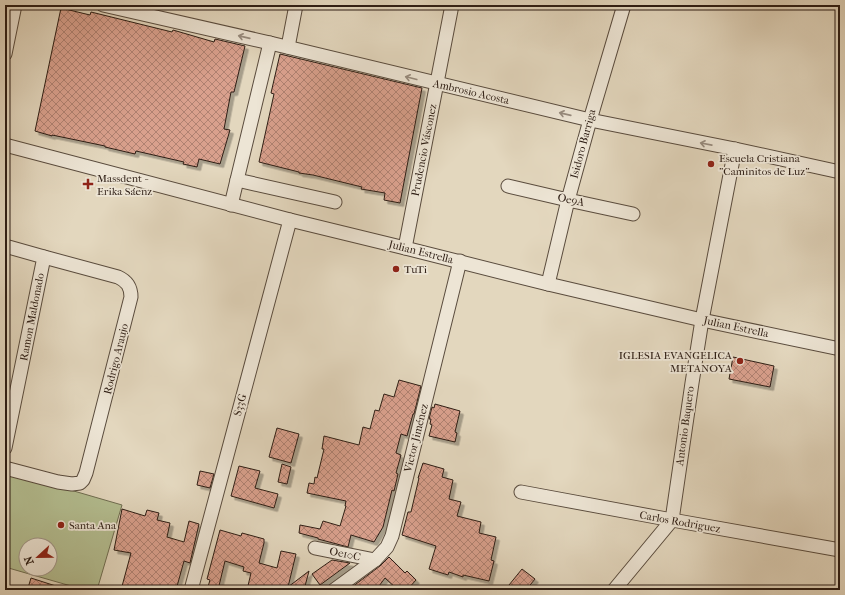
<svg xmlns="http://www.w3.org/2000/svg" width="845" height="595" font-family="'IM FELL French Canon',serif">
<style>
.garden{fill:#b4be91;stroke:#706e52;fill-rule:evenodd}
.building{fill:url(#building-cross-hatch);stroke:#2d1d14;filter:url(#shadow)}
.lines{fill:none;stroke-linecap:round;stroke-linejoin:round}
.minor-casing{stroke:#5a4c3e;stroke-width:15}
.minor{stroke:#ede5d5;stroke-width:13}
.oneway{stroke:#978b7e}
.poi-dot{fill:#8f2418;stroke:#ede5d5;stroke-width:1.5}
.labels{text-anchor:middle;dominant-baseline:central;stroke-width:3.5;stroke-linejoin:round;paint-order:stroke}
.street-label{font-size:11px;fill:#2d1d14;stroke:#ede5d5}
.poi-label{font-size:11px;fill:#2d1d14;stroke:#ede5d5;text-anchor:start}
</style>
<defs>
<pattern id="building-cross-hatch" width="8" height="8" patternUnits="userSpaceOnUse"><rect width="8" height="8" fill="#d9a08d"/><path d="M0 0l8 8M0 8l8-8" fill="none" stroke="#b08272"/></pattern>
<filter id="shadow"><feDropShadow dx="3.5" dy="3.5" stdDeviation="0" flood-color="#0004"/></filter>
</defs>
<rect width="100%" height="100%" fill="#e3d7be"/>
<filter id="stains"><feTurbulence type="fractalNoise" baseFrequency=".005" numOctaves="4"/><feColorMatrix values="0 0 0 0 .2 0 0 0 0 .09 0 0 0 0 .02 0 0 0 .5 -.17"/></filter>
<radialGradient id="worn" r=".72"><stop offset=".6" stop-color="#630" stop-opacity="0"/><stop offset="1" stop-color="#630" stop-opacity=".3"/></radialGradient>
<path class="garden" d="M5 471 122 505 97 590H85L5 567ZM26 545H50V569H26Z"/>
<g class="building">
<path d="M61 8 90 15 91 12 172 32 173 30 214 42 215 39 245 46 234 92H231L224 129 230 130 220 164 199 159 197 167 183 164 184 162 136 151 135 154 105 147V146L52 135V136L35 131Z"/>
<path d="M280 54 422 88 400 203 384 200 385 193 361 189 362 187 313 175 299 173V172L259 162 274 94 271 93Z"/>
<path d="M733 357 774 366 770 387 729 379Z"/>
<path d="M399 380 421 386 414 414H413L407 436 401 434 396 453 401 455 396 473 398 474 394 491 392 490 383 527 374 542 351 535 348 547 318 539V538L299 533 300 525 320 529 323 521 340 526 346 506H345L346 501 307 493 309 483 314 484 315 477 317 478 324 449H322L324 436 359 445 363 427 370 429 375 410 379 411 384 394 394 397Z"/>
<path d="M435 404 460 411 455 432 457 433 455 442 429 436 432 425 430 424 431 419H429L432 407 434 408Z"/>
<path d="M277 428 299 434 291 463 269 457Z"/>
<path d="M423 463 444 469 442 477 453 480 449 499 461 502 457 516 481 522 479 533 496 537 491 560 494 561 489 581 463 575V577L449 572 448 575 429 569 436 546 402 535 408 512H411L419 478H418Z"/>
<path d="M282 464 291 467 287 484 278 482Z"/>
<path d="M239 466 260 471 255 488 278 494 274 508 231 496Z"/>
<path d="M200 471 214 474 210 488 197 485Z"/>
<path d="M122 509 145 516 147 510 159 513 157 520 170 523 167 537 184 542 189 521 199 524 190 563 184 561 176 590H121L131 553 114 550Z"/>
<path d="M220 530 241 536 242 533 264 539V543L259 563 277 568 281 551 296 554 288 587 309 571 304 590H247L251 573 243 571 244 567 225 561 218 590H207L210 580 207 579Z"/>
<path d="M389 557 405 573 407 571 416 580 407 590H398L385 578 376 590H348L380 566Z"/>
<path d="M332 560 350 563 320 585 312 574Z"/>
<path d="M522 569 535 579 526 590H515L509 585Z"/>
<path d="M31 578 62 588V590H33L28 588Z"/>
</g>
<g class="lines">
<defs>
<g id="minor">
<path d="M103 5 270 43 590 120 735 149 840 172"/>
<path d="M270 43 237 180 335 202"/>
<path d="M288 47 296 5"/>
<path d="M5 54 15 5"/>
<path d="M5 145 290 220 405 248 548 284 702 320 840 349"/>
<path d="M508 186 568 200 633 214"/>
<path d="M231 205 237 180"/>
<path d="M5 246 44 257 118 277C127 281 131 287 131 297L86 473 83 480 80 483 72 484 58 482 5 468"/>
<path d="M405 248 452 5"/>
<path d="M548 284 568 200 590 120 624 5"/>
<path d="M5 448 44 257"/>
<path d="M521 492 672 520 840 550"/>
<path d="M315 548 375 560"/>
<path d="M191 590 290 220"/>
<path d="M334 590 375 560 387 547 392 536 460 261"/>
<path d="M614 590 672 520 692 383 702 320 735 149"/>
</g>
</defs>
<use href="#minor" class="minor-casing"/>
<use href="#minor" class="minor"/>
</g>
<defs><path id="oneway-shaft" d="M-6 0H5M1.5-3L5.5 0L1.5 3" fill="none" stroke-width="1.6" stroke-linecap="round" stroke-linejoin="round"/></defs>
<g class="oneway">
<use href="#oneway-shaft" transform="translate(244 37) rotate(-167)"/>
<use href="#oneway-shaft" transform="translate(411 78) rotate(-166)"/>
<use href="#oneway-shaft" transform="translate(565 114) rotate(-167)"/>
<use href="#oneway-shaft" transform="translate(706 144) rotate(-169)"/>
</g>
<g class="poi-dot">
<circle cx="711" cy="164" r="4"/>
<path d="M86 178h4v4h4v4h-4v4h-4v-4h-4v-4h4z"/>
<circle cx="396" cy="269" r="4"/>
<circle cx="740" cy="361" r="4"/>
<circle cx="61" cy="525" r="4"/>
</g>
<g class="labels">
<g class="street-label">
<text transform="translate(471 92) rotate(13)">Ambrosio Acosta</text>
<text transform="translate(583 144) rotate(-75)">Isidoro Barriga</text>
<text transform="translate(424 150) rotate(-79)">Prudencio Vásconez</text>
<text transform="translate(571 200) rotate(12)">Oe9A</text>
<text transform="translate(421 252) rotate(14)">Julian Estrella</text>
<text transform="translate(32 317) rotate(-79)">Ramon Maldonado</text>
<text transform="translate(736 327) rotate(12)">Julian Estrella</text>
<text transform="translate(116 359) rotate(-76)">Rodrigo Araujo</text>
<text transform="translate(240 405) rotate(-75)">S33G</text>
<text transform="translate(685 426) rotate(-82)">Antonio Baquero</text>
<text transform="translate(416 438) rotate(-76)">Victor Jiménez</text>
<text transform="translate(680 522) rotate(10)">Carlos Rodriguez</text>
<text transform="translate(345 554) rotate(12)">Oe10C</text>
</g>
<g class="poi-label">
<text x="719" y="158">Escuela Cristiana<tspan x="719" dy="13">"Caminitos de Luz"</tspan></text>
<text x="97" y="178">Massdent -<tspan x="97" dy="13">Erika Sáenz</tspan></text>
<text x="404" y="269">TuTi</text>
<text x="732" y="355" text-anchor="end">IGLESIA EVANGELICA<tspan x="732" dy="13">METANOYA</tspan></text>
<text x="69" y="525">Santa Ana</text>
</g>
</g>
<rect width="845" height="595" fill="none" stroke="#e3d7be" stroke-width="20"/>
<rect x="6" y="6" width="833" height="583" fill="none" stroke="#2d1d14" stroke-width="2"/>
<rect x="10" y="10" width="825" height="575" fill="none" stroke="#2d1d14"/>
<g transform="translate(38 557) rotate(248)"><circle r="19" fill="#ede5d5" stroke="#a09588"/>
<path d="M0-3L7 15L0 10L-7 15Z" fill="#8f2418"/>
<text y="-6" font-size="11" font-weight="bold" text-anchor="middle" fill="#2d1d14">N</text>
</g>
<rect width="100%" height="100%" filter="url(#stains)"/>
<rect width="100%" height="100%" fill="url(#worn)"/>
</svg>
